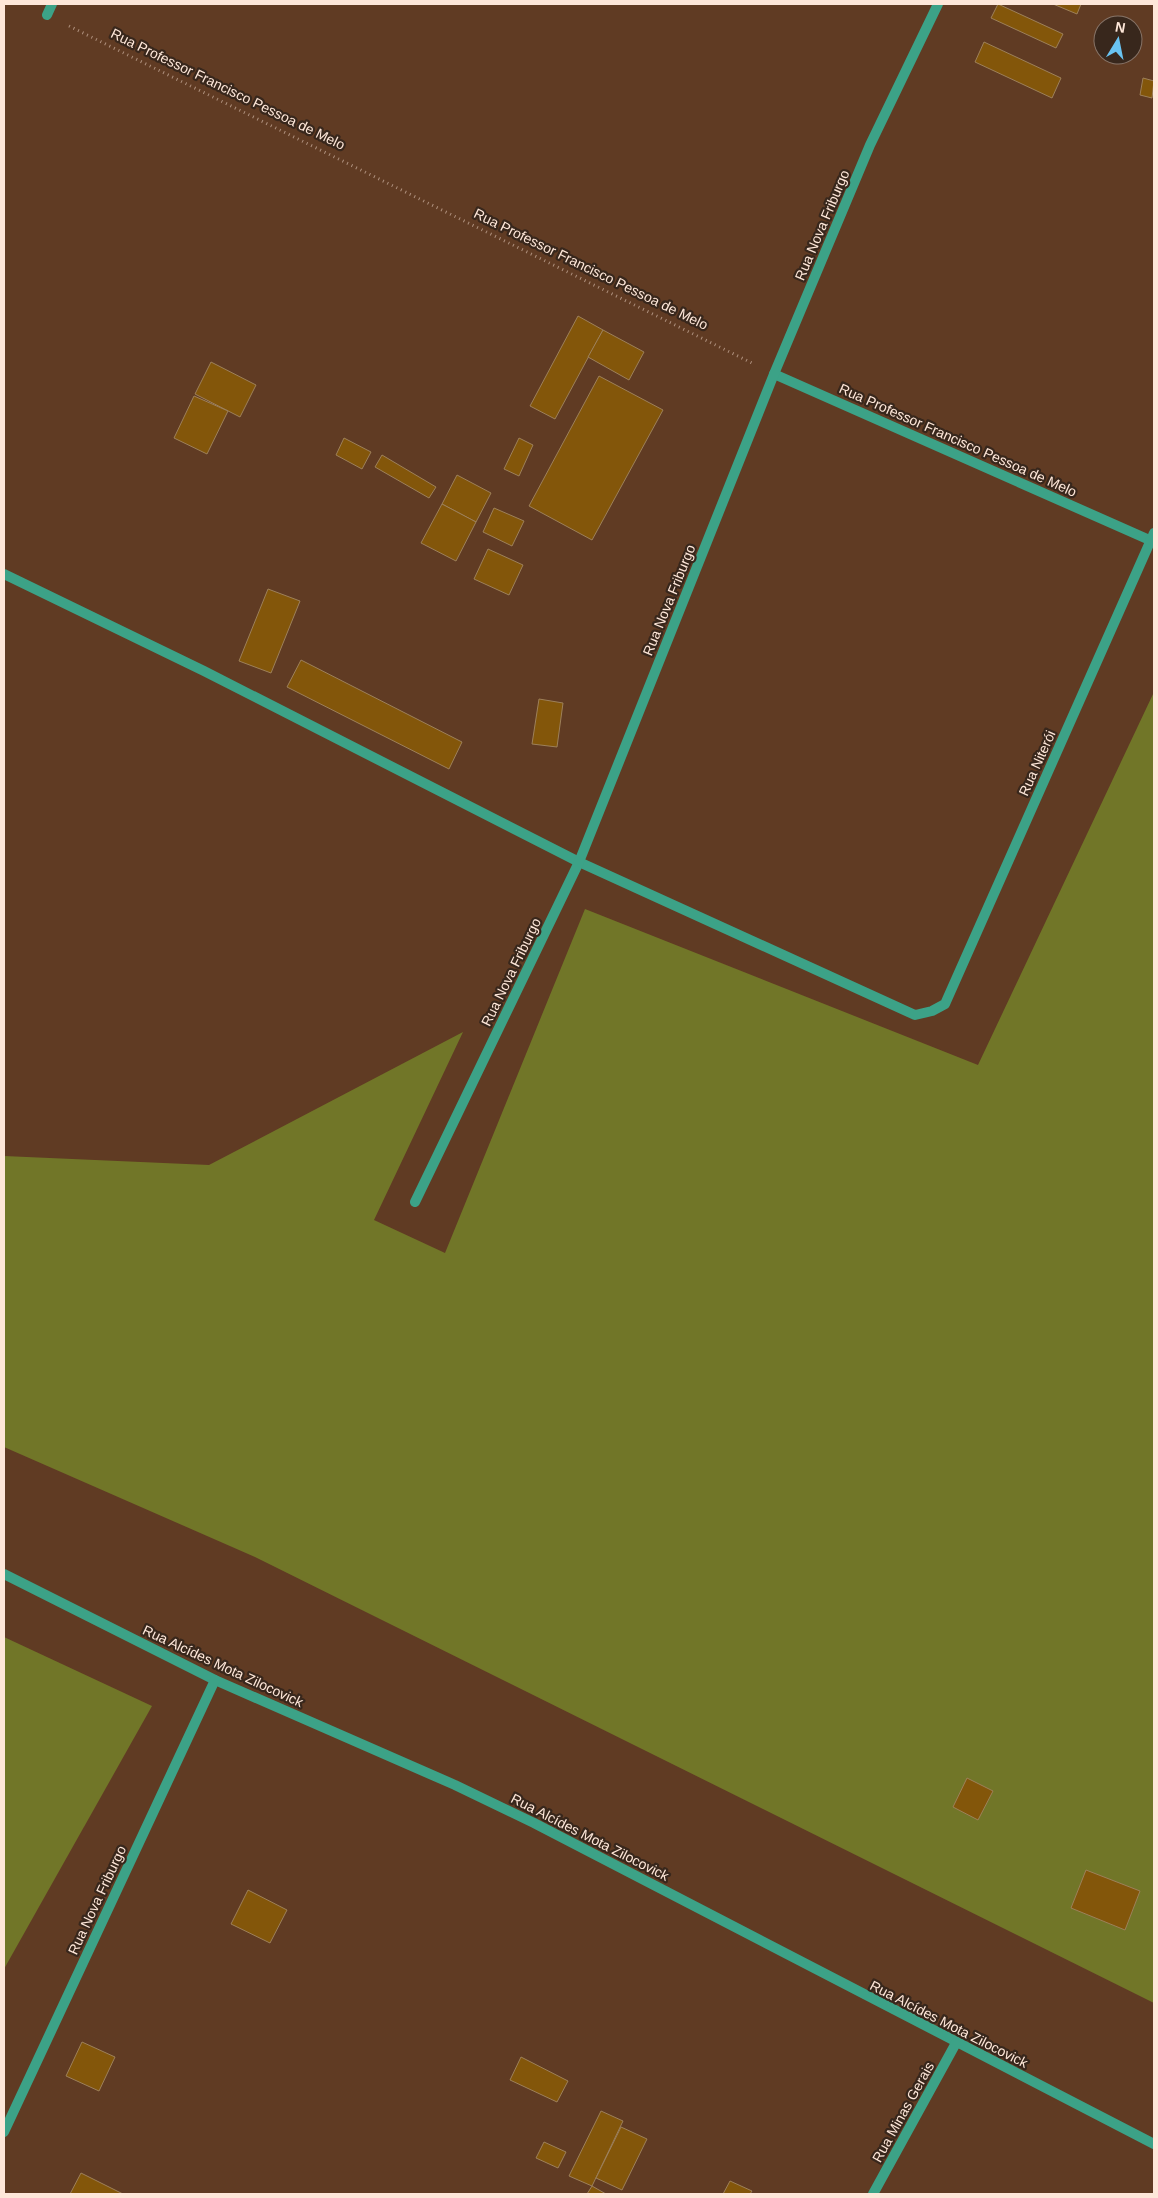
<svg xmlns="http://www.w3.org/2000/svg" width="1158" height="2198" font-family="Helvetica,sans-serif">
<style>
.green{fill:#717628}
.building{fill:#83560a;stroke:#9d805a}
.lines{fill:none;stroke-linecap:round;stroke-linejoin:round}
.path{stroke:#af917e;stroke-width:3;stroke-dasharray:1 4;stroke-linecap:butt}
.street{stroke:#3ca287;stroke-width:10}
.labels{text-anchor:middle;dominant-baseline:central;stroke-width:4.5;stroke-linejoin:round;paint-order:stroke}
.street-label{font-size:14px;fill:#fee7d9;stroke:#38271c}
</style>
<rect width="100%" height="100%" fill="#603b23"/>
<g class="green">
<path d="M1154 692V2003L255 1557 4 1447V1156L209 1165 463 1032 374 1220 445 1253 585 909 978 1065Z"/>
<path d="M4 1637 152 1706 4 1969Z"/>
</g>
<g class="building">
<path d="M998 4 1063 34 1056 48 991 18Z"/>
<path d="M1053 4H1081L1077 14Z"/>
<path d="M984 42 1061 78 1052 98 975 62Z"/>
<path d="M1143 78 1154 81 1152 98 1140 95Z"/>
<path d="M578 316 603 330 555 419 530 406Z"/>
<path d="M603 330 644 352 629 380 588 357Z"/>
<path d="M211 362 256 385 240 417 195 394Z"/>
<path d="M599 376 663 410 592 540 529 506Z"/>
<path d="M194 396 228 411 207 454 174 438Z"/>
<path d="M344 438 371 452 362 469 336 455Z"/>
<path d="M519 438 533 445 519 476 504 469Z"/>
<path d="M382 455 436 487 429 498 375 467Z"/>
<path d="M457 475 491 493 476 522 442 504Z"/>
<path d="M442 504 476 522 456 561 421 543Z"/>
<path d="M494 508 524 521 512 546 483 532Z"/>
<path d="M488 549 523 565 509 595 474 579Z"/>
<path d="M268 589 300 601 271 673 239 661Z"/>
<path d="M301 660 462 742 449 769 287 687Z"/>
<path d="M539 699 563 703 557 747 532 744Z"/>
<path d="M967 1778 993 1791 978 1820 953 1807Z"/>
<path d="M1086 1870 1140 1891 1125 1930 1071 1908Z"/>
<path d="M248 1890 287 1910 270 1943 231 1924Z"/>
<path d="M82 2042 115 2057 99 2091 66 2076Z"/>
<path d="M521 2057 568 2081 557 2102 510 2080Z"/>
<path d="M601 2111 623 2121 592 2186 569 2176Z"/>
<path d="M621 2127 647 2139 622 2190 596 2178Z"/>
<path d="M544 2142 566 2152 558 2168 536 2158Z"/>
<path d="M81 2173 123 2194H70Z"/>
<path d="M730 2181 752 2191 750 2194H723Z"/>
<path d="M592 2186 606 2194H587Z"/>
</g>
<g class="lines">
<path class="path" d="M69 26 752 363"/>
<g class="street">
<path d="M47 15 52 4"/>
<path d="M774 374 1154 542"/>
<path d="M4 574 204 671 579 862 915 1015 932 1011 945 1004 1154 533"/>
<path d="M415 1202 579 862 774 374 870 145 938 4"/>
<path d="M4 1574 215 1680 455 1785 534 1823 1154 2144"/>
<path d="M4 2132 215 1680"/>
<path d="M873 2194 956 2043"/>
</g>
</g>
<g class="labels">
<g class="street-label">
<text transform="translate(228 89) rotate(26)">Rua Professor Francisco Pessoa de Melo</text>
<text transform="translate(822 225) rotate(-67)">Rua Nova Friburgo</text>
<text transform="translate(591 269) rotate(26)">Rua Professor Francisco Pessoa de Melo</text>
<text transform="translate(958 440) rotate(24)">Rua Professor Francisco Pessoa de Melo</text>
<text transform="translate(669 600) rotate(-68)">Rua Nova Friburgo</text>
<text transform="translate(1037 763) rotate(-66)">Rua Niterói</text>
<text transform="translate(511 972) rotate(-64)">Rua Nova Friburgo</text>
<text transform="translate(223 1666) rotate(25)">Rua Alcídes Mota Zilocovick</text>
<text transform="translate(590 1837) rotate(27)">Rua Alcídes Mota Zilocovick</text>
<text transform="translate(97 1900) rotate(-65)">Rua Nova Friburgo</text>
<text transform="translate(949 2024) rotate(27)">Rua Alcídes Mota Zilocovick</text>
<text transform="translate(903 2112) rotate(-61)">Rua Minas Gerais</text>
</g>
</g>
<rect width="1158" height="2198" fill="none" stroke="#fee7d9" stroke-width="10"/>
<g transform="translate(1118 40) rotate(10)"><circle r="24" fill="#38271c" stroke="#877468"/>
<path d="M0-4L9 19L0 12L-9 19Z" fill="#69c3f1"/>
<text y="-8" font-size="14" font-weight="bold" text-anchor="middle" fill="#fee7d9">N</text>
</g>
</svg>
